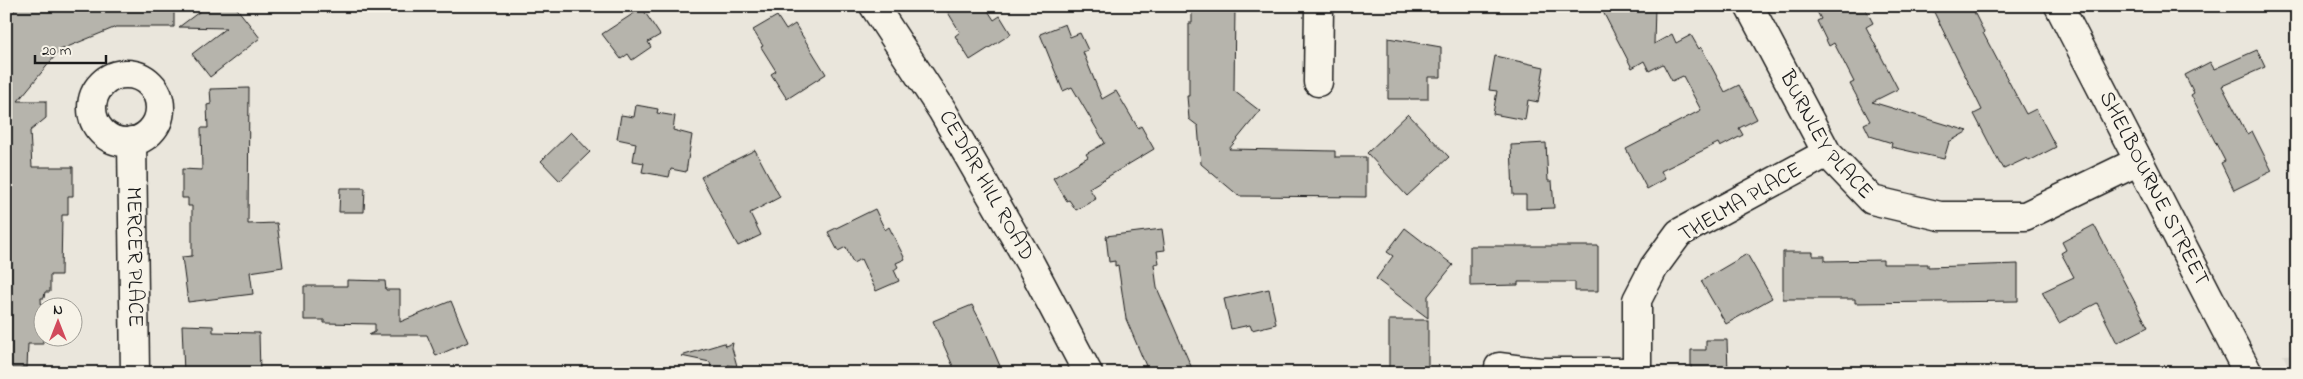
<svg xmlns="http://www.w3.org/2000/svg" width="2303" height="379" font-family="'Indie Flower',sans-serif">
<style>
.built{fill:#dad7ce}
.building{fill:#b6b4ac;stroke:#1c1c1c}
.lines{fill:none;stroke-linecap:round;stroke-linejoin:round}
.minor-casing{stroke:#1c1c1c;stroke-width:31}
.major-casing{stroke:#1c1c1c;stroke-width:31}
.minor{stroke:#f7f3e8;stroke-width:28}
.major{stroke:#f7f3e8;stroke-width:28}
.labels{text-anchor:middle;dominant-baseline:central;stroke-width:5;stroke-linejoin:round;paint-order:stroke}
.street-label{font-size:22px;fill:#1c1c1c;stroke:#f7f3e8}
</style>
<rect width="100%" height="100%" fill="#eae6dc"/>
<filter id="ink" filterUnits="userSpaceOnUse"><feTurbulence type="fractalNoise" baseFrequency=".02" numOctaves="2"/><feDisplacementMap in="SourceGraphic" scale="10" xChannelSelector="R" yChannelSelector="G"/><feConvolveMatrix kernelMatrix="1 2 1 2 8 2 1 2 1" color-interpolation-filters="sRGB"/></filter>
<g filter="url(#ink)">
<path class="built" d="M2297 354V373H2292L2283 355Z"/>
<g class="building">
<path d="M18 6H174V27H116L60 50 18 101H46V118L30 131 32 167H73V196H68V215H62L61 275H50V292H45L44 298H41L43 344H28L27 368H13L6 361V21Z"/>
<path d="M207 6H235L260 38 210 77 192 54 226 28 179 27Z"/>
<path d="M944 6H985L994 20 1000 16 1011 34 970 60 955 36 960 32Z"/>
<path d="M1192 6H1235L1234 91 1260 111 1229 149 1335 151V157H1366V197L1239 196 1201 164 1198 126 1189 119 1187 96H1189V23H1192Z"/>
<path d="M1600 6H1655L1654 44 1672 34 1676 43 1691 35 1699 49 1701 47 1725 92 1739 85 1757 119 1739 128 1743 135 1720 147 1718 143 1661 171 1665 179 1647 189 1626 149 1701 110 1683 76 1672 81 1663 64 1649 71 1644 61 1632 68Z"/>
<path d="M1814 6H1864L1873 23 1866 27 1898 89 1872 102 1968 131 1949 142 1944 159 1891 147 1892 143 1870 136 1864 124 1870 121 1850 84 1854 82 1834 43 1829 46 1817 21 1821 19Z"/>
<path d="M1931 6H1971L1984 32 1983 33 2026 114 2036 109 2056 147 2029 161 2027 158 2004 169 2001 164H2000L1974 114 1982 110Z"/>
<path d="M642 8 660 35 648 42 651 47 632 60 628 54 621 59 602 34Z"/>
<path d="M777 16 786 30 795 24 826 74 787 99 771 74 776 71 761 47 763 46 753 30Z"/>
<path d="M1065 24 1070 37 1080 33 1088 50 1083 52 1102 99 1116 91 1138 128 1141 126 1154 149 1089 188 1096 199 1076 210 1069 200 1067 201 1053 178 1088 157 1086 154 1105 143 1072 87 1063 91 1040 34Z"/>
<path d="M1388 38 1441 47V77H1428V99H1388Z"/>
<path d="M2257 50 2265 67 2222 86 2247 134 2252 131 2272 171 2234 190 2221 163 2225 161 2191 95 2194 93 2185 75 2210 62 2214 69Z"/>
<path d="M1495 56 1544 67 1538 102 1528 100 1525 120 1493 114 1497 91 1489 90Z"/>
<path d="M249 88 248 224 277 223 283 267 250 272 253 294 188 302 182 257 192 256V206H188V198H182V169L202 170 201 128H208L207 105 211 104 210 89Z"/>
<path d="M636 105 658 109 657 113 675 116 673 130 692 135 686 172 671 169 669 177 642 172 644 163 633 161 636 143 617 139 621 115 634 117Z"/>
<path d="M1408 114 1449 157 1407 196 1367 153Z"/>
<path d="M571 132 590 152 560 181 541 161Z"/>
<path d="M1546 143 1548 181H1552L1554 208 1526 209V195H1513L1511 145Z"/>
<path d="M755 150 780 197 750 213 761 235 738 246 701 177Z"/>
<path d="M340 188H365L364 212H339Z"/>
<path d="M875 209 885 230 889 227 905 259 896 263 898 267 894 270 899 281 876 291 861 259 853 263 846 247 838 251 828 232Z"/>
<path d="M2094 225 2148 327 2117 343 2097 303 2059 323 2042 292 2074 277 2061 253 2066 250 2062 242Z"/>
<path d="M1405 228 1453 265 1428 296V318L1376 279 1393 256 1387 252Z"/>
<path d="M1162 229 1165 250 1157 251 1159 263 1154 264 1157 288 1194 373H1149L1126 319 1118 265 1115 266V261L1109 262 1106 236Z"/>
<path d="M1470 246H1598V291H1575V282H1518V285L1470 286Z"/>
<path d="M1783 252H1813V256H1825V261L1883 260V264H1928V267L2018 264V301L1855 303V299H1783Z"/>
<path d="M1747 254 1772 298 1726 324 1701 281Z"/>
<path d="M347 280 385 281 386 290H400V322L451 301 468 342 436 356 427 335H369L375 332V324L324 323V320H304V286H347Z"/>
<path d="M1269 289 1276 324 1252 330 1250 325 1231 329 1224 299Z"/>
<path d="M972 305 983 326 1003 373H956L933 321Z"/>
<rect x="1389" y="320" width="39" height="51"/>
<path d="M182 325 213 326V332L259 333 260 373H184Z"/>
<path d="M1706 340H1727L1728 373H1691V350H1706Z"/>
<path d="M724 343 725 346 733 343 732 348 737 366 728 365 726 373H712L710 362 681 356Z"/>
</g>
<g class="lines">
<defs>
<g id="minor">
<path id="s1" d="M874 6 942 110 1030 263 1088 373"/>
<path id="s2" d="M1749 6 1827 153 1872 200 1940 216H2025L2139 161"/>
<circle cx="126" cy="108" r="34"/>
<path d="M1318 82 1319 6"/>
<path id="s3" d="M132 141 135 373"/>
<path d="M1499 367 1539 372H1637"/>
<path d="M1637 373V300L1654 267 1679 233 1827 153"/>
</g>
<g id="major">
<path id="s4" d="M2059 6 2248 373"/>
</g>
</defs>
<use href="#minor" class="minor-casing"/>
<use href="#major" class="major-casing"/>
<use href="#minor" class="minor"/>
<use href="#major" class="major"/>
</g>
</g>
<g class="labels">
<g class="street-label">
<text stroke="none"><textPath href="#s2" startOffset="151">BURNLEY PLACE</textPath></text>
<text stroke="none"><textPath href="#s1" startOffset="212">CEDAR HILL ROAD</textPath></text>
<text stroke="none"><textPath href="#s4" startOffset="206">SHELBOURNE STREET</textPath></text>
<text transform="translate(1741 203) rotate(-30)">THELMA PLACE</text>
<text stroke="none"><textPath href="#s3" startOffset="116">MERCER PLACE</textPath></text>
</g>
</g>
<rect width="2303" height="379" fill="none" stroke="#f7f3e8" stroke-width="25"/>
<rect x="12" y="12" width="2278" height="354" fill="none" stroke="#1c1c1c" stroke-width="2" filter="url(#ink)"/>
<g transform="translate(58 322)"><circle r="24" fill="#f7f3e8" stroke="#9f9d96"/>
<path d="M0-4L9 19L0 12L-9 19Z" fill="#d1495b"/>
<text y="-8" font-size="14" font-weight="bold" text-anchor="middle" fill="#1c1c1c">N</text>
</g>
<path d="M35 55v8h71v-8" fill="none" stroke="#1c1c1c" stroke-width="2.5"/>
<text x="42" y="55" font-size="15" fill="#1c1c1c" stroke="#f7f3e8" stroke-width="4" paint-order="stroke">20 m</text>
</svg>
